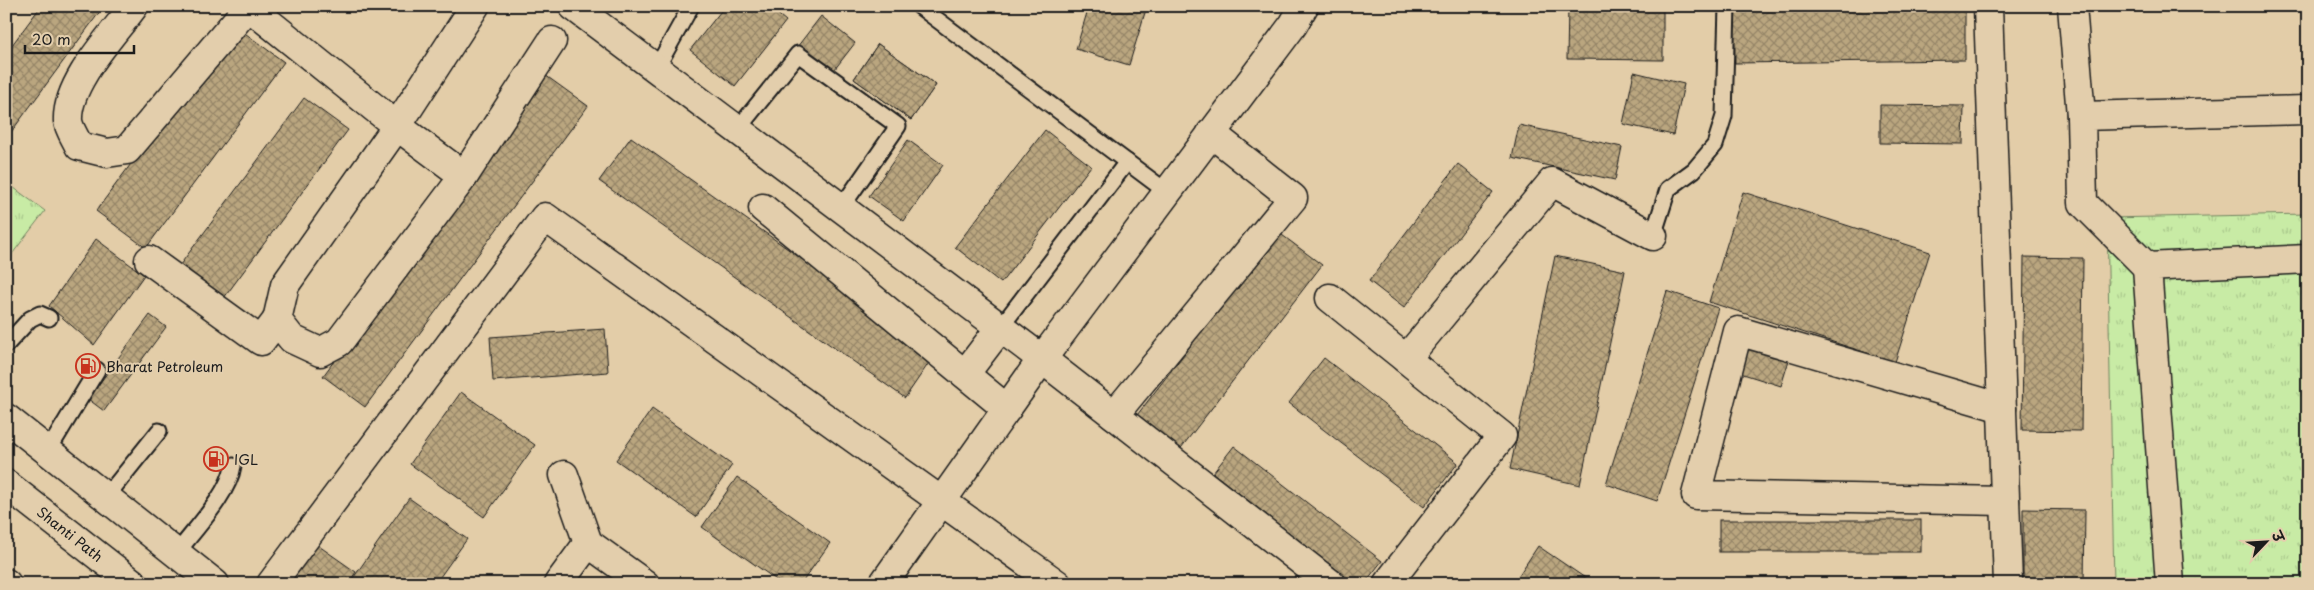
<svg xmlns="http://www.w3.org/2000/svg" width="2314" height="590" font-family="'Playpen Sans','Playpen Sans Deva',sans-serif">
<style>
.park{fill:url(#park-tufts);stroke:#728460}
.building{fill:url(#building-cross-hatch);stroke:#1c1c1c}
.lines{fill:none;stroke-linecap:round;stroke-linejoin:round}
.service-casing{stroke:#1c1c1c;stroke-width:19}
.minor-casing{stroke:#1c1c1c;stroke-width:31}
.secondary-casing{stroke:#1c1c1c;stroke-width:31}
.service{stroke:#e3ceac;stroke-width:15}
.minor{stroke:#e3ceac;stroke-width:28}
.secondary{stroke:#e3ceac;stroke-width:28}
.labels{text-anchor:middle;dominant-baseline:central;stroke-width:4;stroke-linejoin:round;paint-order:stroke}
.poi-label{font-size:14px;fill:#1c1c1c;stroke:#e3ceac;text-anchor:start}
.street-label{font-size:14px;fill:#1c1c1c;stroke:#e3ceac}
</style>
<defs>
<pattern id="park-tufts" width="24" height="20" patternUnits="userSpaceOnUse" patternTransform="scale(1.25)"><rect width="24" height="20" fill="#c8eba5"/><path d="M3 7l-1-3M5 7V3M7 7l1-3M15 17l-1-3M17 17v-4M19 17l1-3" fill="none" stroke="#abc98d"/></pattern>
<pattern id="building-cross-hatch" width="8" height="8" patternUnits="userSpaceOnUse" patternTransform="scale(1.25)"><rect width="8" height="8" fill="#baa67f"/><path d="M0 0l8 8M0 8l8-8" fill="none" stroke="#968667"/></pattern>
</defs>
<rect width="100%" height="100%" fill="#e3cda8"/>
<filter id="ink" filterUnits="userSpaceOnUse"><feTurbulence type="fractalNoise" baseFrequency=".02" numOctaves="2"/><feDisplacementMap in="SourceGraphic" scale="10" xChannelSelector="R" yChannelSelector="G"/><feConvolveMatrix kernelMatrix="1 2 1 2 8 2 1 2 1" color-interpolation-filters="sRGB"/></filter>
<g filter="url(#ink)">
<g class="park">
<path d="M6 182 45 211 6 262Z"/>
<path d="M2308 214V584H2114L2107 218Z"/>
</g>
<g class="building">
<path d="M41 6H104L6 139V53Z"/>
<path d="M725 6H768L786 21 735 86 690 50Z"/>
<path d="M1089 6H1147L1129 65 1076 49Z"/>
<path d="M1568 6H1663V60L1567 59Z"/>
<path d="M1734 6H1965V60L1735 63Z"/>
<path d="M821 16 855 43 831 74 797 47Z"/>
<path d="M234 25 284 62 146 248 96 211Z"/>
<path d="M878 44 936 85 911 120 854 79Z"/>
<path d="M878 44 936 85 911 120 854 79Z"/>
<path d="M1634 72 1684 84 1673 135 1623 124Z"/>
<path d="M545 75 588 106 365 407 323 376Z"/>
<path d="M304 98 348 130 218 306 174 273Z"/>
<path d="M1880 105 1964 106 1963 144 1880 143Z"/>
<path d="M1519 125 1622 147 1615 180 1512 158Z"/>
<path d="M1045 130 1091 166 1001 283 955 247Z"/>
<path d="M631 137 935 354 905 398 599 181Z"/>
<path d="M908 140 943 165 904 221 869 196Z"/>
<path d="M1458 164 1493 192 1404 308 1369 281Z"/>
<path d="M1743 192 1930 252 1895 362 1709 302Z"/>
<path d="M1278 232 1322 265 1178 452 1134 419Z"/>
<path d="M96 239 144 275 94 345 49 306Z"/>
<path d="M1555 256 1625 271 1580 485 1510 469Z"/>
<path d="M2024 257 2083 258 2081 431 2022 430Z"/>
<path d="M1667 291 1718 308 1657 501 1606 484Z"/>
<path d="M150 315 166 327 104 411 88 399Z"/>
<path d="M605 329 608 372 493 381 490 337Z"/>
<path d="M1746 343 1790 357 1781 386 1737 372Z"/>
<path d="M1324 358 1458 463 1424 507 1289 403Z"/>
<path d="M461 392 535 445 484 517 410 464Z"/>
<path d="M652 409 732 465 696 517 616 460Z"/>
<path d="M1234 446 1382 561 1364 584H1355L1213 473Z"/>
<path d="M737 477 830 543 801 584H782L702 527Z"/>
<path d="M409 498 467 539 435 584H349Z"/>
<path d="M2023 509 2085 510 2084 584H2023Z"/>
<rect x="1719" y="520" width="202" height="32"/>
<path d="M306 537 356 572 348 584H273Z"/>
<path d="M1538 546 1594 584H1513Z"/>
</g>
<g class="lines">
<defs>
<g id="service">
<path d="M919 6 1167 192"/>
<path d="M656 69 691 6"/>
<path d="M737 130 798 54 898 126 841 208"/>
<path d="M1653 236 1668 189 1694 170 1715 145 1724 116 1727 6"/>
<path d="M1000 328 1127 162"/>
<path d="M6 345 30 319 40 314 49 318"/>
<path d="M48 451 97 370"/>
<path d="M106 497 159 431"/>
<path d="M177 553C194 530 229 494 233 466"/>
</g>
<g id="minor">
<path d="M134 6C112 36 66 83 68 121 69 129 76 139 79 146L107 153 127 150 249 6"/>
<path d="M248 6 397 126 285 285 277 320 292 339 320 352 339 342 464 176 552 41"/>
<path d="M573 6 1042 359 1331 584"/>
<path d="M1988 6 2008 584"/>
<path d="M2072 6 2081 116"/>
<path d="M464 176 397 126 475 6"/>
<path d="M763 208 1007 409"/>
<path d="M149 260 261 341 277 320"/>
<path d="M2147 267 2083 203 2081 116 2305 110"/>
<path d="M1330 298 1502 436 1387 584"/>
<path d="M1406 359 1552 182 1653 236"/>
<path d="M965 374 1000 328"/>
<path d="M2002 408 1738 331 1696 495 2005 501"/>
<path d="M1114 415 1293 198 1211 133"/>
<path d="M6 418 215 584"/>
<path d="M564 475 588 543 645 584"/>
<path d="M271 584 545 217 1057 584"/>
<path d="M558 584 588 543"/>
<path d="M883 584 1042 359 1293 25 1304 6"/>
<path d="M2170 584 2147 267 2308 259"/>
</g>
<g id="secondary">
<path d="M6 484 134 584"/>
<path d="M6 583 7 584"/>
</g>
</defs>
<use href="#service" class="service-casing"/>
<use href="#minor" class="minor-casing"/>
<use href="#secondary" class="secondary-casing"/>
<use href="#service" class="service"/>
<use href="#minor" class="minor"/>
<use href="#secondary" class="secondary"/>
</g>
</g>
<defs>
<symbol id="fuel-ring" viewBox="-11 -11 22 22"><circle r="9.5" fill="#e3ceac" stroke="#c8321e" stroke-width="1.5"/><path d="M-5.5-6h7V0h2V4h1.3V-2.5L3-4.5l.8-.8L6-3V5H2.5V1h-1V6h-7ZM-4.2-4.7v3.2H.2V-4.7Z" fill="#c8321e"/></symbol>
</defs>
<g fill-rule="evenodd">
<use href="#fuel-ring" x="74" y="352" width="28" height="28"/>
<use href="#fuel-ring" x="202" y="445" width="28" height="28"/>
</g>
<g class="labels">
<g class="poi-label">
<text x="106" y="366">Bharat Petroleum</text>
<text x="234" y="459">IGL</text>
</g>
<g class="street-label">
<text transform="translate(70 534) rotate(38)">Shanti Path</text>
</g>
</g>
<rect width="2314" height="590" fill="none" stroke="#e3ceac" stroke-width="25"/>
<rect x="12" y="12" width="2289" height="565" fill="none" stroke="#1c1c1c" stroke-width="2" filter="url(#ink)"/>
<g transform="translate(2266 542) rotate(65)" stroke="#e3ceac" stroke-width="4" paint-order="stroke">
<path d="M0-4L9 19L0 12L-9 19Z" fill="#1c1c1c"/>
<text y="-8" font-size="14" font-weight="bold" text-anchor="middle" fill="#1c1c1c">उ</text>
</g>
<path d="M25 45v8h109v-8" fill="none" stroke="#1c1c1c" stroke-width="2.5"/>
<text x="32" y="45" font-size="15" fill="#1c1c1c" stroke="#e3ceac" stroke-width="4" paint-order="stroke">20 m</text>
</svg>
